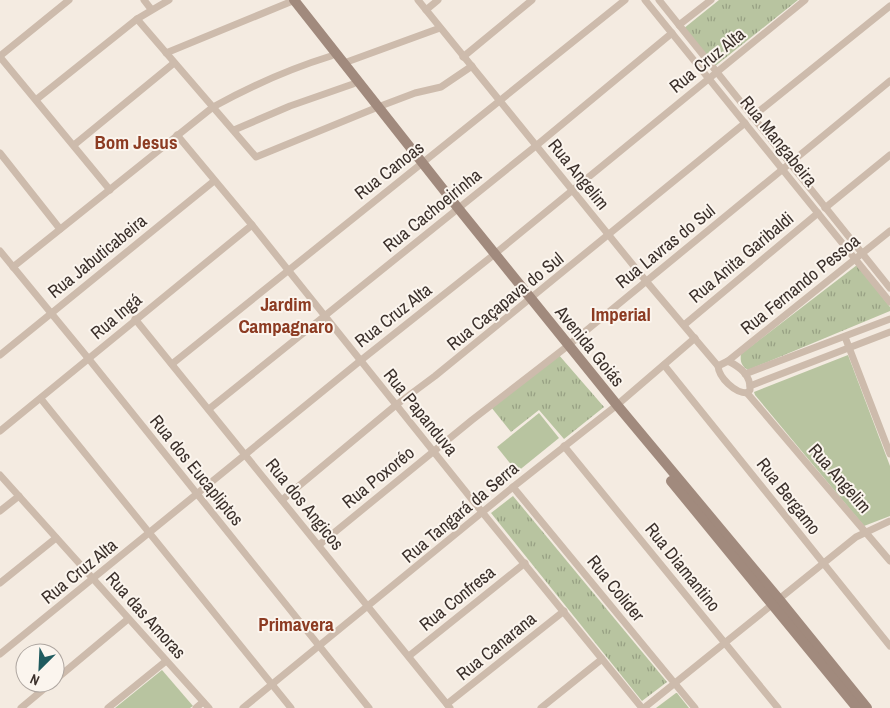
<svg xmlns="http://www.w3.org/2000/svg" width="890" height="708" font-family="'Archivo Narrow',sans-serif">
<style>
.grass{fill:url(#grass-tufts)}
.green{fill:#b8c4a0}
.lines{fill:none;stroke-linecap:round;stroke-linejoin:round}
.street{stroke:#cdbbac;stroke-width:7}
.secondary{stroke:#a18a7d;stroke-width:10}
.labels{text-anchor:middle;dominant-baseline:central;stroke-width:4;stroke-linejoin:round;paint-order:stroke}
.street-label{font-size:18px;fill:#3b302b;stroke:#fbf5ee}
.neighbourhood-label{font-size:19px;font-weight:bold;fill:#8c3b22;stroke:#fbf5ee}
</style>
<defs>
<pattern id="grass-tufts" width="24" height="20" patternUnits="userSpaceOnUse" patternTransform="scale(1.25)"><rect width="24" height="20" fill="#b8c4a0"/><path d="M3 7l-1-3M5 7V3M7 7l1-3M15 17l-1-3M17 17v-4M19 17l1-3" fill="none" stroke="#97a083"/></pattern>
</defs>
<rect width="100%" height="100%" fill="#f4ebe1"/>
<g class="grass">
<path d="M719 0H798L714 67 683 29Z"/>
<path d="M857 265 890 307V311L748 370C741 366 740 361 741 354Z"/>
<path d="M558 354 604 407 564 439 539 410 511 432 491 407Z"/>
<path d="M513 496 667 682 642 701 491 513Z"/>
</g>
<g class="green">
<path d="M848 355 890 466V516L864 526 755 395 754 392Z"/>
<path d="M539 413 559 438 517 472 497 447Z"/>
<path d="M162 670 193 706 190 708H115Z"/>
<path d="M677 693 689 708H656L676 693Z"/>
</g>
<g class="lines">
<g class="street">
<path d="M144 0 151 9"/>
<path d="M418 0 646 281 718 366"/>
<path d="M645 0 890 302"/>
<path d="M659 0 890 288"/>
<path d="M426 10 438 0"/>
<path d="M137 19 256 157 378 107 415 93 441 87 472 66"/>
<path d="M679 25 711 0"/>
<path d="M166 53 295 0"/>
<path d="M0 56 69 0"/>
<path d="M0 57 110 190"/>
<path d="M463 57 532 0"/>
<path d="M344 63 440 28"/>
<path d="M37 99 137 19 169 0"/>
<path d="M752 117 890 6"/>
<path d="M234 130 290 106 353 84"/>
<path d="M177 135 252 225 482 512 642 708"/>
<path d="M74 145 174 63"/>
<path d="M0 153 60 229"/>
<path d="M825 208 890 155"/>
<path d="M0 251 88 358 369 708"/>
<path d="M13 267 213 107C251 86 289 69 331 56"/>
<path d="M135 319 450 708"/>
<path d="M684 325 818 213"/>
<path d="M845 337 890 454"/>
<path d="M0 355 214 181"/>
<path d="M728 361 890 231"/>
<path d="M728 361C740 367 751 375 750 390L747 393C735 393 719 378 718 366Z"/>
<path d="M172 364 625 0"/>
<path d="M664 365 890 646"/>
<path d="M745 374 890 319"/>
<path d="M750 386 890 332"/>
<path d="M747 393 890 561"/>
<path d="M41 399 291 708"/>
<path d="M209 409 537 145 672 33"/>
<path d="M0 431 252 225"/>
<path d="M564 446 778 708"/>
<path d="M0 475 209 708"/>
<path d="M513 487 695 708"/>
<path d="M282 500 396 405 435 376 745 123"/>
<path d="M0 511 19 496"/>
<path d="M319 545 472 420 565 348 890 81"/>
<path d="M0 583 56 538"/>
<path d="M0 654 360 361 491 257 805 0"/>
<path d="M409 656 525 563"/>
<path d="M55 680 128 619"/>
<path d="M447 704 564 611"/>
<path d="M21 708 51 683"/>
<path d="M108 708 166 661"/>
<path d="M196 708 203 702"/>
<path d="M243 708 513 487 617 405 695 338"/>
<path d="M541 708 602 659"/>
<path d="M644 708 856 537 890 521"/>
</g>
<g class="secondary">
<path d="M294 0 458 208 617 405 778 598 867 708"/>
<path d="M671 481 857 708"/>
</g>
</g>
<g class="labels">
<g class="street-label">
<text transform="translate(707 60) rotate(-39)">Rua Cruz Alta</text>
<text transform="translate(779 141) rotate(51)">Rua Mangabeira</text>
<text transform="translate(389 170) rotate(-38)">Rua Canoas</text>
<text transform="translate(579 174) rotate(51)">Rua Angelim</text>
<text transform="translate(432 210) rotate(-39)">Rua Cachoeirinha</text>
<text transform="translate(665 246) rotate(-39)">Rua Lavras do Sul</text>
<text transform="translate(97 256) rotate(-39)">Rua Jabuticabeira</text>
<text transform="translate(741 257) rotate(-40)">Rua Anita Garibaldi</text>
<text transform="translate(800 284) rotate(-39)">Rua Fernando Pessoa</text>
<text transform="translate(505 301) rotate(-39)">Rua Caçapava do Sul</text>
<text transform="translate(393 315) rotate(-38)">Rua Cruz Alta</text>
<text transform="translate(116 316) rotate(-40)">Rua Ingá</text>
<text transform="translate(590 346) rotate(51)">Avenida Goiás</text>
<text transform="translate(421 412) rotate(51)">Rua Papanduva</text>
<text transform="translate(197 470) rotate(51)">Rua dos Eucapliptos</text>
<text transform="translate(378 477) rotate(-39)">Rua Poxoréo</text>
<text transform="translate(840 478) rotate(49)">Rua Angelim</text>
<text transform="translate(789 496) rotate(52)">Rua Bergamo</text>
<text transform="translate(305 504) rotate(51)">Rua dos Angicos</text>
<text transform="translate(460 512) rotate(-40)">Rua Tangará da Serra</text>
<text transform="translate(683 567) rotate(51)">Rua Diamantino</text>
<text transform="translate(79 571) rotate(-39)">Rua Cruz Alta</text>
<text transform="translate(616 588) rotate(51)">Rua Colider</text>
<text transform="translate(457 598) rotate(-39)">Rua Confresa</text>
<text transform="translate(146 615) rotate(48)">Rua das Amoras</text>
<text transform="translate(496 646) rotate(-39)">Rua Canarana</text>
</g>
<g class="neighbourhood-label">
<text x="136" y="142">Bom Jesus</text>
<text x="286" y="304">Jardim<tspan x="286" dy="22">Campagnaro</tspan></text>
<text x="621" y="314">Imperial</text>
<text x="296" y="624">Primavera</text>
</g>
</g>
<g transform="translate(40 668) rotate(204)"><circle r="24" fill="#fbf5ee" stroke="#aea6a0"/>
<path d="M0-4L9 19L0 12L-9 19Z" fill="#1f5a5e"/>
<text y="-8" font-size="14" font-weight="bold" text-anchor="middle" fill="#3b302b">N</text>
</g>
</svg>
